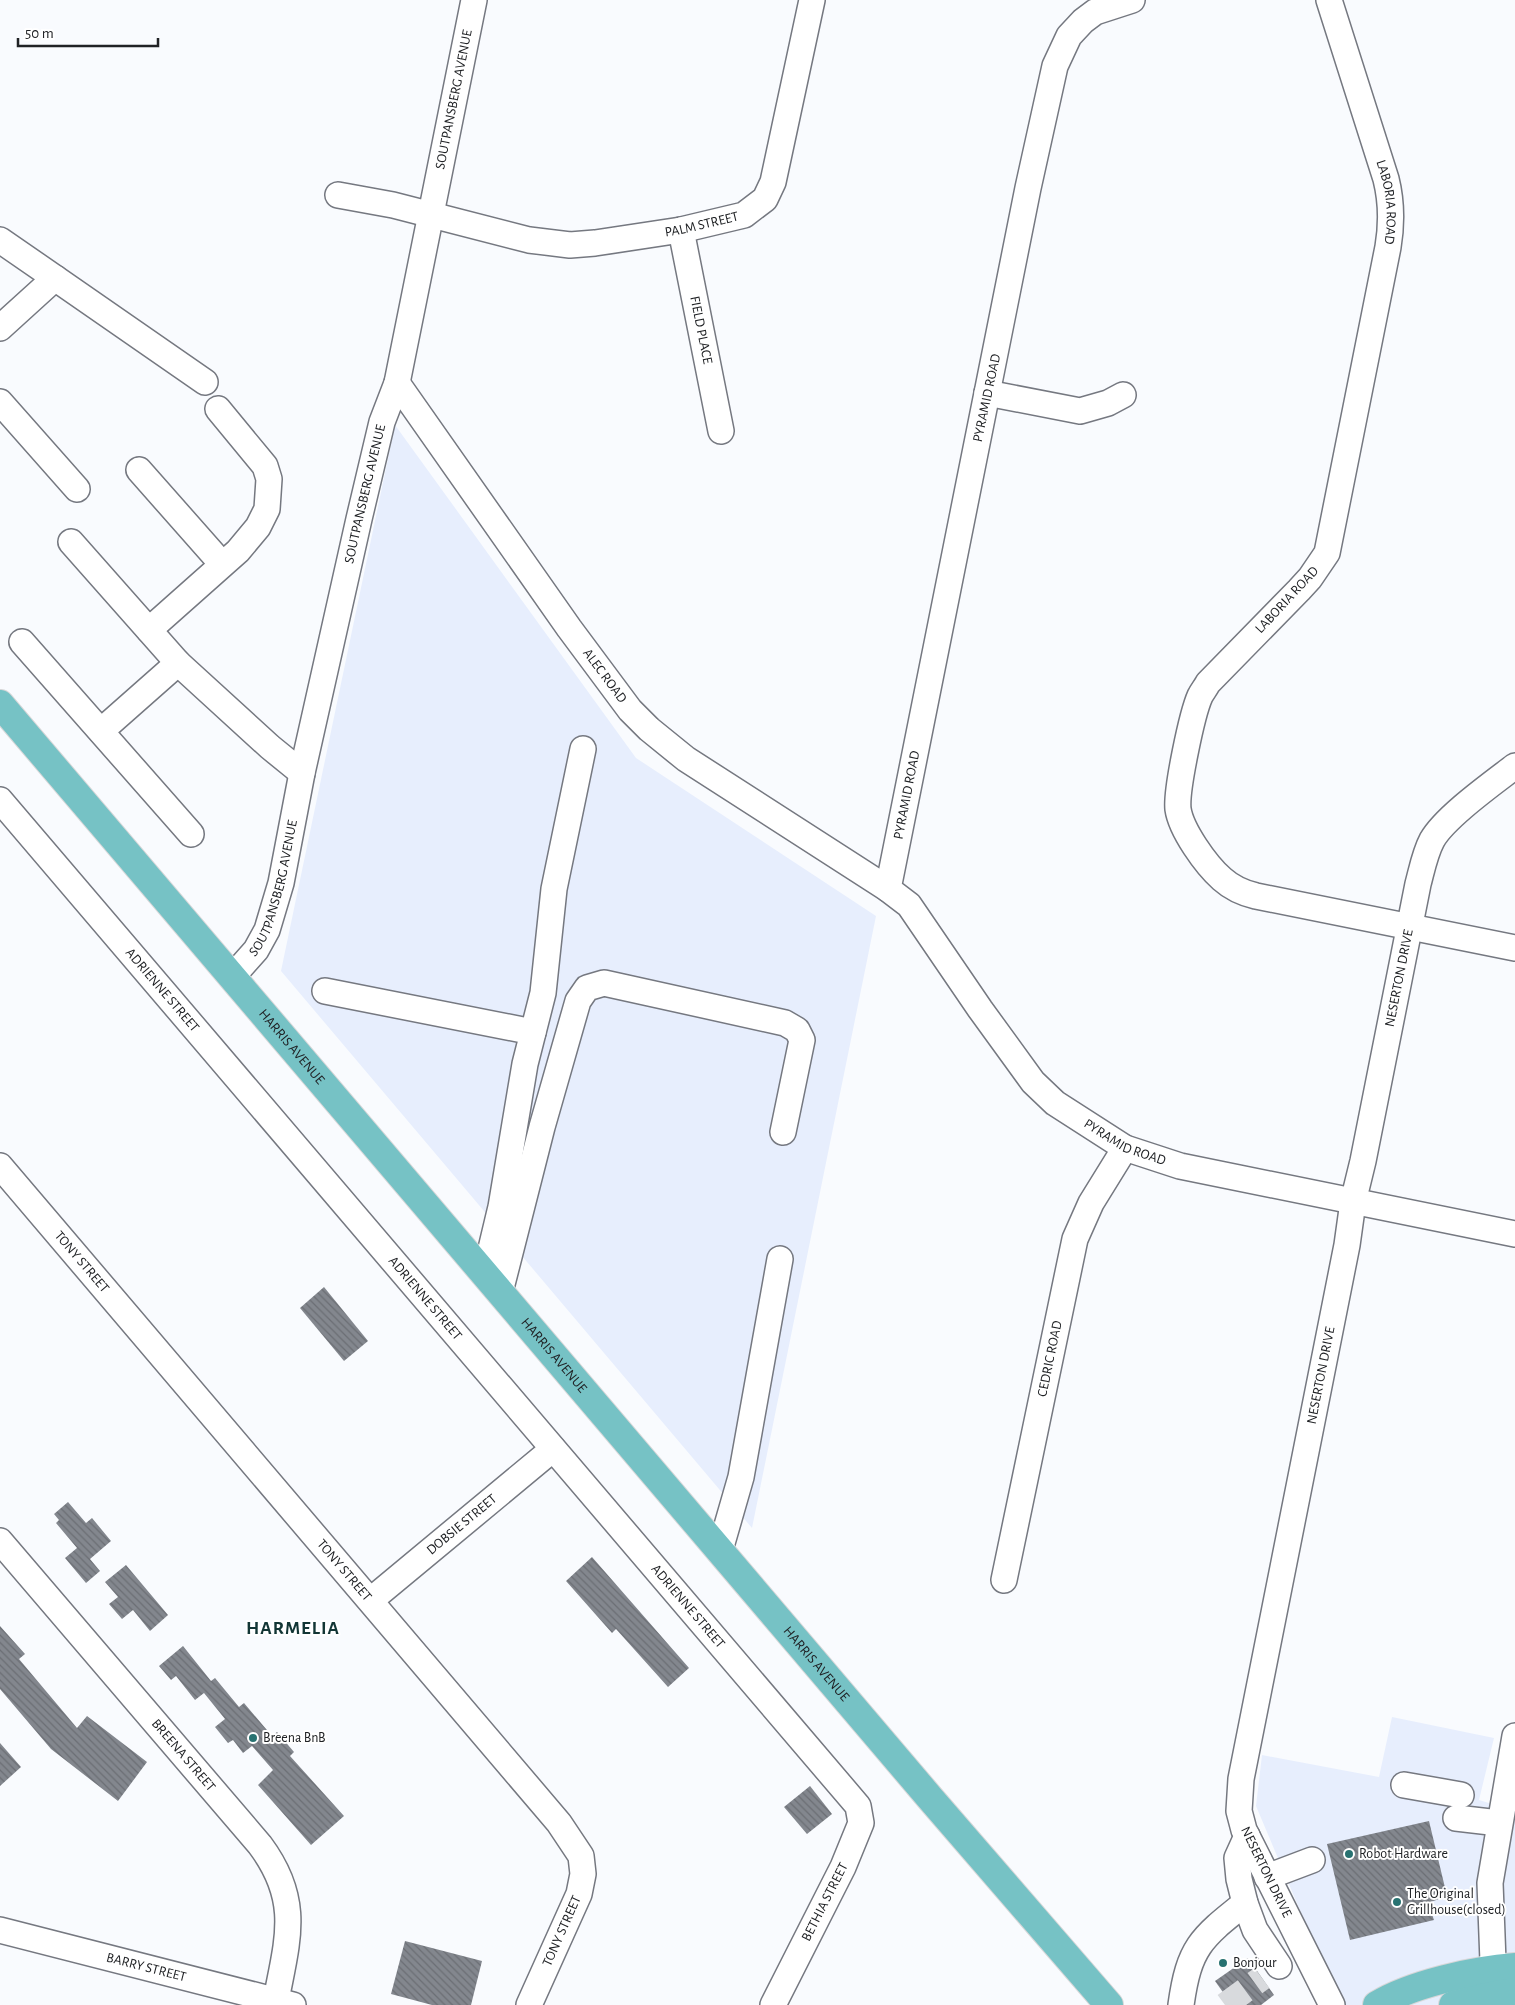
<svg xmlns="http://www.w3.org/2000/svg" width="1515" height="2005" font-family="'Alegreya Sans',sans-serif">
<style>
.built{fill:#e7eefd}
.building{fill:url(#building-back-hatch)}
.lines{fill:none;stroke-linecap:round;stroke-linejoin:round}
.minor-tunnel{stroke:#d8dadd;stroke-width:25;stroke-dasharray:25 12;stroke-linecap:butt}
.minor-casing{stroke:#757880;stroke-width:28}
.major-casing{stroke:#d7d7d8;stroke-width:30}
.minor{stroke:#fff;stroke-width:25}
.major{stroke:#76c2c5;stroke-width:28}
.poi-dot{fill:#287271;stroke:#fff;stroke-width:2}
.labels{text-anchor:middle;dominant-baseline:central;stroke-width:4;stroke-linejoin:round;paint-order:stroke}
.street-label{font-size:14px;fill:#202225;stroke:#fff}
.poi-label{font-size:14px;fill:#202225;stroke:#fff;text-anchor:start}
.district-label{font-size:19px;font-weight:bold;letter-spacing:1px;fill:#133635;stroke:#fff}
</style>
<defs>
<pattern id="building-back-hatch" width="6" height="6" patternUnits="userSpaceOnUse" patternTransform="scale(1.25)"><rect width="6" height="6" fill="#83878e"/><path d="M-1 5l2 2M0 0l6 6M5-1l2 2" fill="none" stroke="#6b6e74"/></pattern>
</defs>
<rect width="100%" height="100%" fill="#f9fbfe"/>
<g class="built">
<path d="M395 425 636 758 876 916 752 1528 281 971Z"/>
<path d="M1392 1717 1494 1738 1479 1800 1515 1811V2005H1340L1256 1806 1262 1755 1379 1777Z"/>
</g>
<g class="building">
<path d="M324 1287 368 1341 344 1361 300 1308Z"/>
<path d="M68 1502 86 1523 92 1518 111 1541 90 1559 100 1571 86 1583 65 1558 77 1548 56 1523 59 1520 54 1514Z"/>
<path d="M592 1557 689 1668 668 1687 616 1629 612 1633 566 1581Z"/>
<path d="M126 1565 168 1615 150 1631 133 1610 122 1619 109 1604 118 1597 105 1582Z"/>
<path d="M0 1626 25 1654 19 1659 77 1728 87 1716 147 1762 118 1801 51 1749 0 1689Z"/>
<path d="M183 1646 211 1681 215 1678 239 1707 244 1703 272 1736 277 1732 294 1752 290 1756 344 1816 311 1845 258 1785 273 1770 252 1746 243 1753 233 1740 228 1743 215 1727 225 1719 204 1693 195 1700 176 1676 171 1680 159 1666Z"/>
<path d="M0 1743 21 1767 0 1786Z"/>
<path d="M810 1786 832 1814 807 1834 784 1807Z"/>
<path d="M1429 1821 1447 1896 1428 1903 1434 1920 1350 1940 1327 1844Z"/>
<path d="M405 1941 482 1961 471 2005H432L391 1994Z"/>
<path d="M1248 1958 1274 1995 1261 2005H1232L1215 1981Z"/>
</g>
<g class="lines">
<path class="minor-tunnel" d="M1225 2005 1262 1978"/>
<defs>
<g id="minor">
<path id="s1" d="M1132 0 1095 12 1083 21 1069 36 1055 66 1028 188 888 889 909 905 980 1009 1033 1082 1055 1103 1125 1148 1180 1166 1515 1234"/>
<path id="s2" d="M1329 0 1386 179C1392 203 1392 223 1388 247L1327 553 1310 578 1299 590 1208 683C1206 687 1202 692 1200 696 1192 714 1176 790 1178 809 1181 830 1206 865 1222 879 1232 888 1243 893 1256 896L1515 948"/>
<path id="s3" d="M338 195 393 205 529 240 570 245 595 243 681 230 744 215 765 199 773 182 812 0"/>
<path id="s4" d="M681 230 721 431"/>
<path d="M0 240 55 278 0 328"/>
<path d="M55 278 205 382"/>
<path id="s5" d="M397 383 569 628 630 710 649 729 686 759 888 889"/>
<path d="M987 393 1080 411 1108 403 1123 395"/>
<path d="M0 402 77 489"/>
<path d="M139 470 222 564"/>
<path d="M71 542 178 663 270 747 302 773"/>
<path d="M149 630 238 551 258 527 267 509 269 479 265 466 218 409"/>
<path d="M22 642 191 834"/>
<path d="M101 731 178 663"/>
<path id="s6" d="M0 800 858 1806 861 1823 843 1867 773 2005"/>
<path id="s7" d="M232 977 256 950 267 930 281 883 302 773 359 519 382 422 397 383 474 0"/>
<path d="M325 991 533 1032"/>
<path id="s8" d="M0 1166 559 1823 581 1856 583 1874 579 1894 529 2005"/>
<path d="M485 1274 501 1207 525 1064 543 993 554 889 583 749"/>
<path d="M500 1292 542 1127 578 1001 587 988 604 983 785 1023 797 1030 802 1040 783 1132"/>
<path id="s9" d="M0 1541 260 1845C301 1900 288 1938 276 2000"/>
<path d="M720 1550 741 1477 780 1259"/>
<path id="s10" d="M1004 1580 1075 1239 1091 1203 1125 1148"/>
<path id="s11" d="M371 1600 553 1449"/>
<path d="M1404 1785 1461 1795"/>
<path d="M1456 1818 1499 1823"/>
<path d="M1247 1836 1237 1858 1239 1879 1245 1903 1255 1930 1279 1966"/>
<path d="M1267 1877 1312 1860"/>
<path id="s12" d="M0 1930 293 2005"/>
<path d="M1494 1988 1490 1883 1515 1736"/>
<path d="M1181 2005C1189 1947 1201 1938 1245 1903"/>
<path id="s13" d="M1332 2005 1244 1830 1239 1811 1241 1779 1347 1245 1353 1202 1363 1161 1418 884C1422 869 1425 853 1432 840 1445 817 1493 783 1515 766"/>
</g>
<g id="major">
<path id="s14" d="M0 704 930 1798 1109 2005"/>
<path d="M1377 2005C1411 1984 1475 1970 1515 1967"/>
<path d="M1453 2005 1494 1995 1515 1992"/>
</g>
</defs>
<use href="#minor" class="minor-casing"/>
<use href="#major" class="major-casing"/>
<use href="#minor" class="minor"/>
<use href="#major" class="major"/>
</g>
<g class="poi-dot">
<circle cx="253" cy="1738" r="5"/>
<circle cx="1349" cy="1854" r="5"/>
<circle cx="1397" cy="1902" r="5"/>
<circle cx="1223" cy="1963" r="5"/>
</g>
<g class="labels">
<g class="street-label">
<text stroke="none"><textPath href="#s7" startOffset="911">SOUTPANSBERG AVENUE</textPath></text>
<text stroke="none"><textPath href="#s2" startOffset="211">LABORIA ROAD</textPath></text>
<text stroke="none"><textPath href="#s3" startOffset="371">PALM STREET</textPath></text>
<text stroke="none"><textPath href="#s4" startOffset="102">FIELD PLACE</textPath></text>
<text transform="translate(987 398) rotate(-78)">PYRAMID ROAD</text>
<text stroke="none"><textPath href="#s7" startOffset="506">SOUTPANSBERG AVENUE</textPath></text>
<text transform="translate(1287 600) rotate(-47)">LABORIA ROAD</text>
<text stroke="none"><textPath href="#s5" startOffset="359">ALEC ROAD</textPath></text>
<text transform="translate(907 795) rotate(-79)">PYRAMID ROAD</text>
<text stroke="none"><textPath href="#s7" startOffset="101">SOUTPANSBERG AVENUE</textPath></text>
<text stroke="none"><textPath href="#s13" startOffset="1064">NESERTON DRIVE</textPath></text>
<text stroke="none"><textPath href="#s6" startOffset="250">ADRIENNE STREET</textPath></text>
<text stroke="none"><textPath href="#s14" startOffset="450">HARRIS AVENUE</textPath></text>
<text stroke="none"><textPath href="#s1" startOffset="1301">PYRAMID ROAD</textPath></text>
<text stroke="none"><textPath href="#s8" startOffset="126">TONY STREET</textPath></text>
<text stroke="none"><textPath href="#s6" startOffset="655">ADRIENNE STREET</textPath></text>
<text stroke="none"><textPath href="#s14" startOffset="855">HARRIS AVENUE</textPath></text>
<text stroke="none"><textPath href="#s10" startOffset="226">CEDRIC ROAD</textPath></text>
<text stroke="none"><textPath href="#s13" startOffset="659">NESERTON DRIVE</textPath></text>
<text stroke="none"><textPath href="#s11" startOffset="118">DOBSIE STREET</textPath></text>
<text stroke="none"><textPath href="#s8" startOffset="531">TONY STREET</textPath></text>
<text stroke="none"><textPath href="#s6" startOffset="1060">ADRIENNE STREET</textPath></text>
<text stroke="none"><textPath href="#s14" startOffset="1260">HARRIS AVENUE</textPath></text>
<text stroke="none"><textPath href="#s9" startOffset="282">BREENA STREET</textPath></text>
<text transform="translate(1266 1872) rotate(64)">NESERTON DRIVE</text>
<text transform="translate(825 1902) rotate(-63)">BETHIA STREET</text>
<text transform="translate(562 1931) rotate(-66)">TONY STREET</text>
<text stroke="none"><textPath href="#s12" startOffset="151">BARRY STREET</textPath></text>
</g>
<g class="poi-label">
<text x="263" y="1738">Breena BnB</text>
<text x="1359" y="1854">Robot Hardware</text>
<text x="1407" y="1894">The Original<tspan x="1407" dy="16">Grillhouse(closed)</tspan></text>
<text x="1233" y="1963">Bonjour</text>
</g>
<g class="district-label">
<text x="293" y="1628">HARMELIA</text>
</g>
</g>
<path d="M18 38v8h140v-8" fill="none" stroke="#202225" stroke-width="2.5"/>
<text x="25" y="38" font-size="15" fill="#202225" stroke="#ffffff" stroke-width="4" paint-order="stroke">50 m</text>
</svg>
